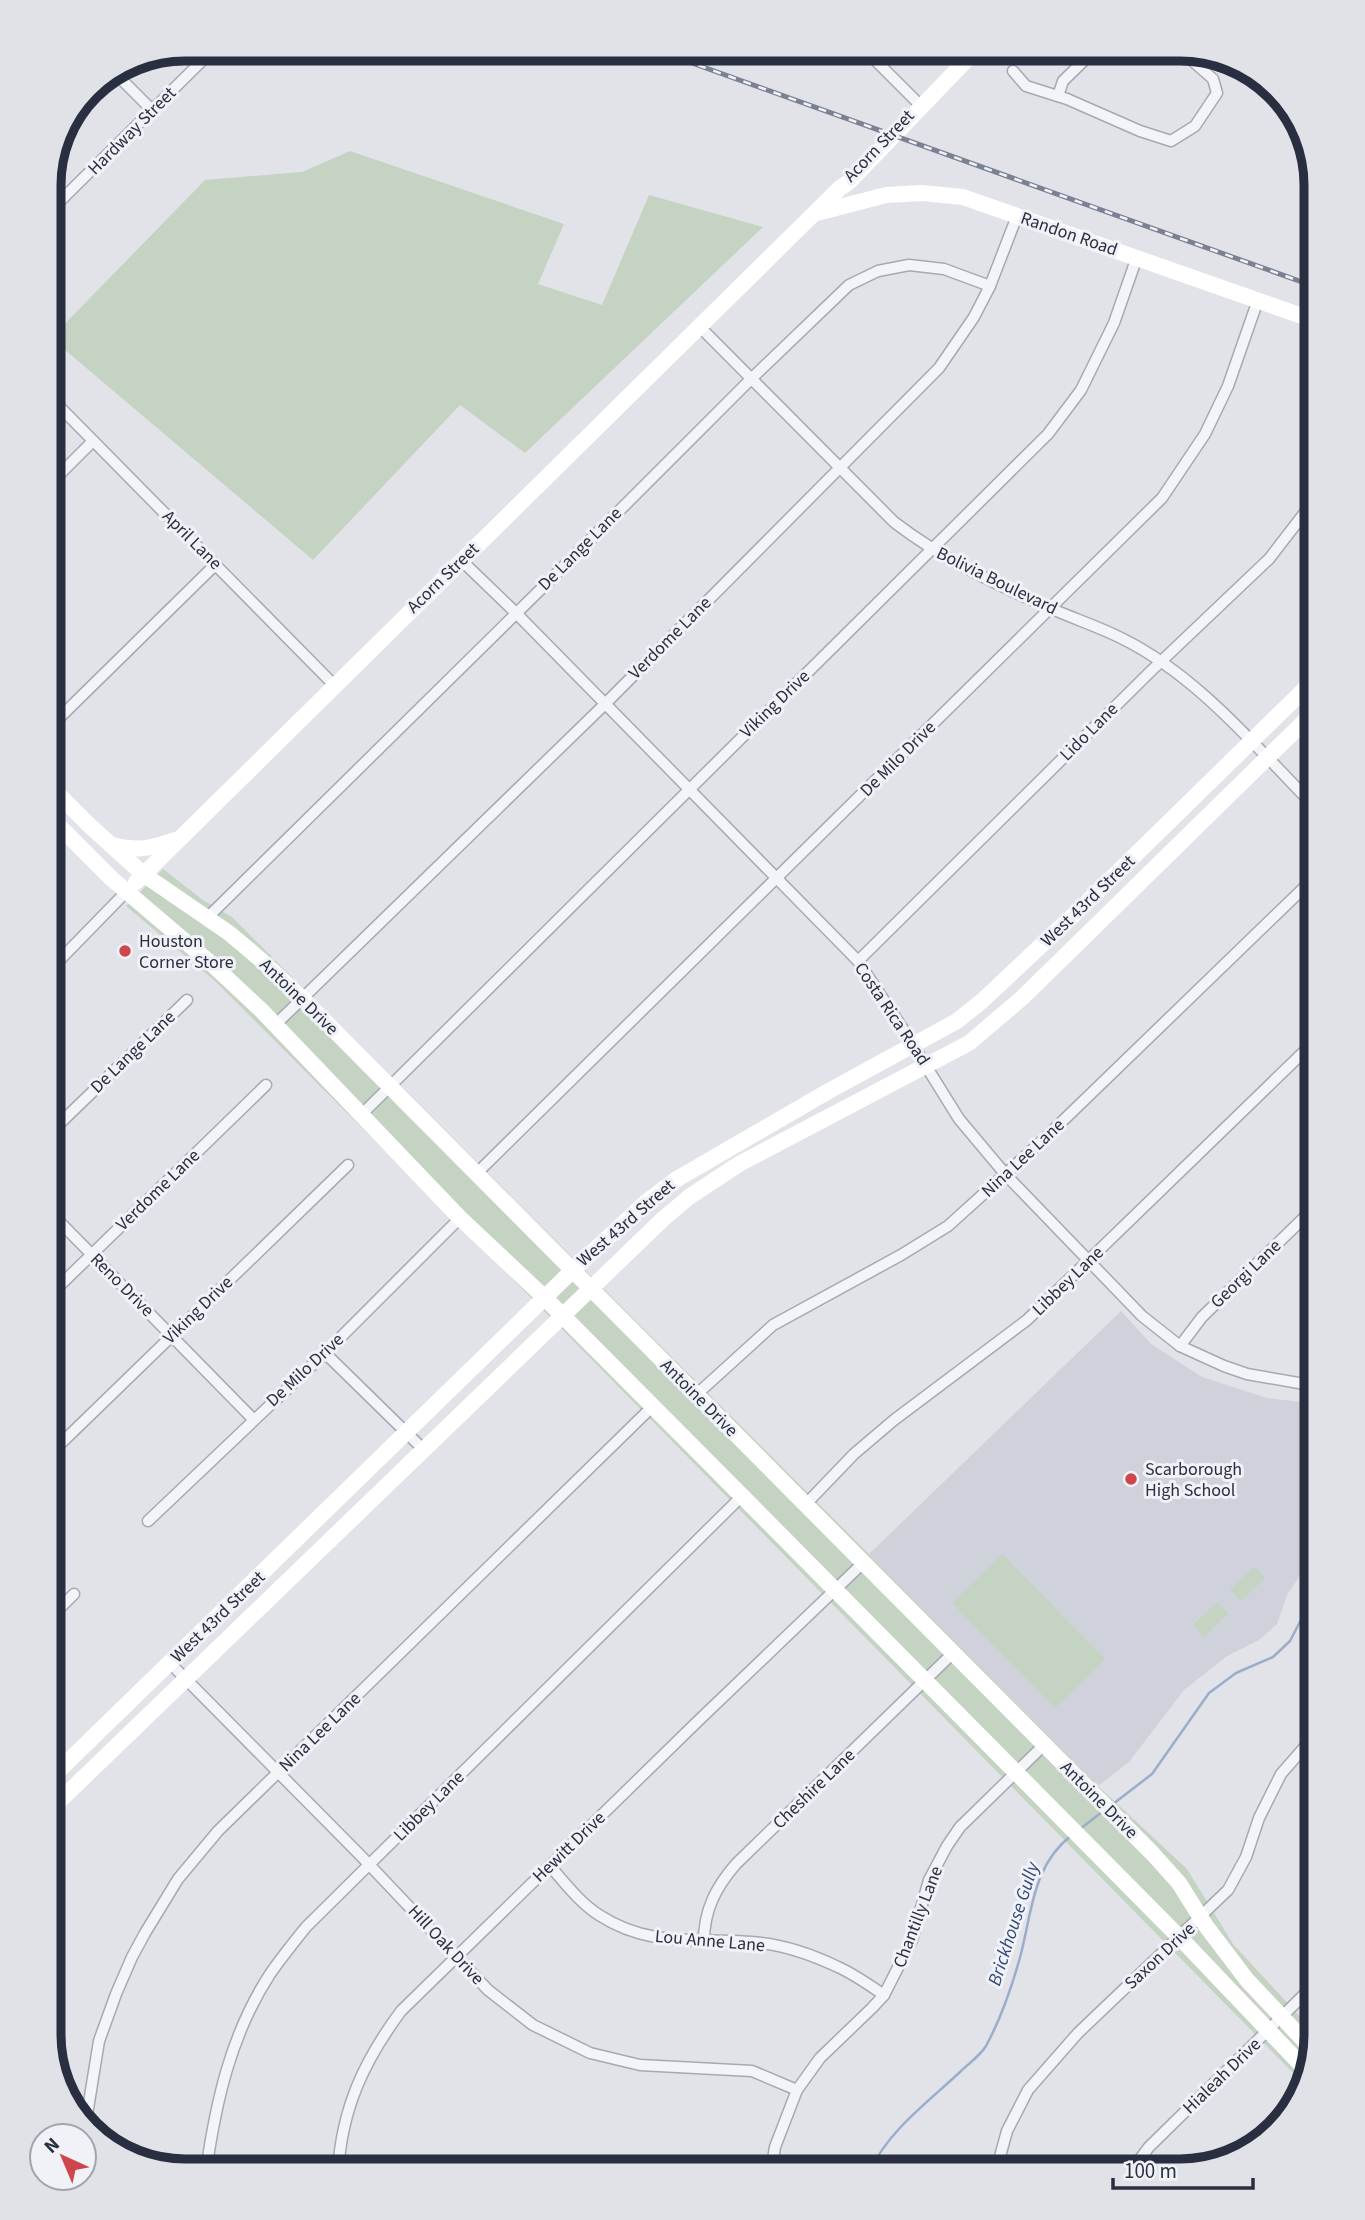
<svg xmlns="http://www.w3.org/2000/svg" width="1365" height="2220" font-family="'Source Sans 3',sans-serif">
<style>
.built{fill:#cfd2db}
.green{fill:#c4d3c2}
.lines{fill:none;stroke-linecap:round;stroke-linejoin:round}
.stream{stroke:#9badca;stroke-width:2.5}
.street-casing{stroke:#a6a9b3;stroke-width:13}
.street{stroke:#f3f4f8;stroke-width:10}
.secondary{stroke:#fff;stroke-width:16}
.rail-casing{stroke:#7a8193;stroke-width:5}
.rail{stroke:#f0f2f7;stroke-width:2.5;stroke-dasharray:8;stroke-linecap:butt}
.poi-dot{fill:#cf454c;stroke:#f0f2f7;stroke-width:2.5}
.labels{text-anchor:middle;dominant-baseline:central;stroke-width:6;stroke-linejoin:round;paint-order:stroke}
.street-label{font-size:18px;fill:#292f41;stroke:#f0f2f7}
.poi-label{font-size:18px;fill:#292f41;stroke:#f0f2f7;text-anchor:start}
.water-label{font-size:19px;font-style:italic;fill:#334a75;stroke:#f0f2f7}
.rim{fill:none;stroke:#292f41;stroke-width:9}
</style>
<rect width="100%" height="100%" fill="#e1e3e9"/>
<path class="built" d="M1121 1311 1151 1344 1202 1377 1267 1398 1316 1404V1564L1301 1574 1287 1595 1277 1624 1259 1640 1227 1656 1184 1690 1129 1762 1098 1786 869 1554Z"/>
<g class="green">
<path d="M350 151 564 224 538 284 602 305 649 195 763 227 525 453 460 405 313 560 51 338 205 180 302 172Z"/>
<path d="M163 869 203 900 232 917 869 1554 1098 1786 1187 1869 1233 1944 1316 2034 1303 2083 498 1264 216 982 126 906Z"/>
<path d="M1316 1494V1524L1301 1509Z"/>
<path d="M1002 1554 1105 1659 1055 1708 952 1603Z"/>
<path d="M1254 1567 1265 1578 1241 1601 1230 1590Z"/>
<path d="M1217 1602 1228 1613 1204 1637 1193 1625Z"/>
</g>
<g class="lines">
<g class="stream">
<path d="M1113 1804 1152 1774 1209 1693 1236 1673 1273 1657 1290 1641 1303 1616 1308 1594 1316 1587"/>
<path d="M1080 1829 1102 1812"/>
<path d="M870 2171C888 2131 928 2102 960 2072 968 2064 980 2056 986 2046 1000 2020 1011 1989 1019 1961 1032 1916 1031 1866 1072 1835"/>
</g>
<defs>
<g id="street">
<path d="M864 49 921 106"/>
<path d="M1013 71 1026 86 1067 99 1140 131 1171 141 1195 126 1217 93 1213 79 1179 49"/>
<path d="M114 72 153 111"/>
<path d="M1058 96 1063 81 1096 49"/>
<path d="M49 212 214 49"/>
<path d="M699 326 894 522C942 559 997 585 1052 609 1075 619 1099 627 1121 638 1197 675 1257 748 1316 808"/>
<path d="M49 396 334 685"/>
<path d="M49 485 93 441"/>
<path d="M461 560 515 612 858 961 903 1029 959 1119 1006 1175 1142 1316 1180 1346 1224 1366 1247 1374 1316 1386"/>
<path d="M49 728 216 564"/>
<path d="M207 918 541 589 751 379 849 285 878 271 909 265 944 269 990 286"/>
<path d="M858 961 1151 671 1269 559 1316 498"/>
<path d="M49 971 127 891"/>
<path d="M275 1025 604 705 939 368 974 317 990 286 1017 216"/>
<path d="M361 1115 1048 434 1081 390 1114 323 1137 257"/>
<path d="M49 1134 187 1000"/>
<path d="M476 1174 1162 498 1205 434 1228 386 1258 300"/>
<path d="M49 1211 253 1419"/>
<path d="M49 1296 266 1085"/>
<path d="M1180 1346 1202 1317 1316 1206"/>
<path d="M325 1353 423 1449"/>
<path d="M696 1395 773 1325 901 1255 948 1226 1043 1140 1316 876"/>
<path d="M49 1455 348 1165"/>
<path d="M805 1505 854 1454 894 1420 1027 1320 1316 1040"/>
<path d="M148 1521 325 1353 460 1218"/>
<path d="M49 1619 74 1594"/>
<path d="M170 1663 361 1856 488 1990 533 2025 590 2053 640 2065 752 2071 797 2090"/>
<path d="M550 1866C565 1883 580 1903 599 1915 653 1950 702 1936 761 1943 786 1946 815 1956 838 1967 854 1974 869 1985 884 1995"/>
<path d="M704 1941C704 1910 716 1887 736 1864L953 1653"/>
<path d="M86 2121 99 2041 116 1994 132 1957 145 1933 178 1879 218 1831 653 1406"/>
<path d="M206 2171C216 2101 231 2034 270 1974 281 1958 294 1942 306 1927L742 1496"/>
<path d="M338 2171C342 2108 364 2061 401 2011L697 1722 863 1563"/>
<path d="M771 2171 775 2147 797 2090 820 2058 872 2008 884 1995 912 1940 929 1880 947 1846 960 1827 1044 1745"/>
<path d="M996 2171 1007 2131 1028 2090 1078 2033 1228 1890 1246 1857 1259 1818 1281 1774 1316 1734"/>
<path d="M1131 2171 1149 2147 1316 1983"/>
</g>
</defs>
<use href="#street" class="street-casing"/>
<use href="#street" class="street"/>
<g class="secondary">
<path d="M817 213 886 195 922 193 963 197 1316 321"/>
<path d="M49 785 89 825 143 874 229 933 261 960 302 998 1152 1853 1179 1883 1206 1926 1247 1980 1312 2049"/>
<path d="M49 816 112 879 214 966 262 1011 460 1218 544 1297 742 1496 1186 1944 1306 2070"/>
<path d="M112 845C138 851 150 849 175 840"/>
<path d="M136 882 840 188 849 182 977 49"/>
<path d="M49 1780 573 1270 645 1203 677 1179 827 1092 957 1021 982 1001 1080 909 1316 678"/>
<path d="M49 1811 663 1219 689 1197 739 1164 969 1043 1022 998 1316 710"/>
</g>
<defs>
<path id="rail" d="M653 49 1316 287"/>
</defs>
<use href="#rail" class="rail-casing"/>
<use href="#rail" class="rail"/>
</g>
<g class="poi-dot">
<circle cx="125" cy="951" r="7"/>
<circle cx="1131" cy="1479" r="7"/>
</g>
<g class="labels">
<g class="street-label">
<text transform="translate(132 131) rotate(-45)">Hardway Street</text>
<text transform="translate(879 146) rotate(-46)">Acorn Street</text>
<text transform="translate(1069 234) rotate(19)">Randon Road</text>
<text transform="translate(192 540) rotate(45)">April Lane</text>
<text transform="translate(580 549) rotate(-45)">De Lange Lane</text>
<text transform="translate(443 578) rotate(-44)">Acorn Street</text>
<text transform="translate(997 581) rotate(26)">Bolivia Boulevard</text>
<text transform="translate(670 638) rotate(-45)">Verdome Lane</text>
<text transform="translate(775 704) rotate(-44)">Viking Drive</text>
<text transform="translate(1089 732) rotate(-45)">Lido Lane</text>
<text transform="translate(898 759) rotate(-45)">De Milo Drive</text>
<text transform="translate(1088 901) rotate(-44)">West 43rd Street</text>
<text transform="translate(299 997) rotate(44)">Antoine Drive</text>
<text transform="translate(892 1014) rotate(56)">Costa Rica Road</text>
<text transform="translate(133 1052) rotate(-44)">De Lange Lane</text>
<text transform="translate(1023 1158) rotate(-43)">Nina Lee Lane</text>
<text transform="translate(158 1190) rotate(-44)">Verdome Lane</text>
<text transform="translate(626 1223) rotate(-41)">West 43rd Street</text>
<text transform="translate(1246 1274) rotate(-44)">Georgi Lane</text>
<text transform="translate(1068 1281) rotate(-44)">Libbey Lane</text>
<text transform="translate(122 1285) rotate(45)">Reno Drive</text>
<text transform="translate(198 1310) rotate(-44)">Viking Drive</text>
<text transform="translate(305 1370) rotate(-43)">De Milo Drive</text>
<text transform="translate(699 1398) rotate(45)">Antoine Drive</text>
<text transform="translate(218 1617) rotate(-44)">West 43rd Street</text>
<text transform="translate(320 1732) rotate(-44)">Nina Lee Lane</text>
<text transform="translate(814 1789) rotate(-44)">Cheshire Lane</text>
<text transform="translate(1099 1800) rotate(45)">Antoine Drive</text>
<text transform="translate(429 1806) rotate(-45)">Libbey Lane</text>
<text transform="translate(569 1847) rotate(-44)">Hewitt Drive</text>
<text transform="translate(918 1917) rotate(-69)">Chantilly Lane</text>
<text transform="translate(710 1941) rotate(5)">Lou Anne Lane</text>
<text transform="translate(446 1945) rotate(47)">Hill Oak Drive</text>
<text transform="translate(1160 1956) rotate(-43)">Saxon Drive</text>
<text transform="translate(1222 2076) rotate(-44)">Hialeah Drive</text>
</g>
<g class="poi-label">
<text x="139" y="941">Houston<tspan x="139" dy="21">Corner Store</tspan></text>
<text x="1145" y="1469">Scarborough<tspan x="1145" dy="21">High School</tspan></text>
</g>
<g class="water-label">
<text transform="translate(1014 1924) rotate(-72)">Brickhouse Gully</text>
</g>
</g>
<path d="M0 0H1365V2220H0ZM185 61H1180A124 124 0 0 1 1304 185V2035A124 124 0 0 1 1180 2159H185A124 124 0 0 1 61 2035V185A124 124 0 0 1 185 61Z" fill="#e0e2e8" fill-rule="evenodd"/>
<path class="rim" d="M185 61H1180A124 124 0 0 1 1304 185V2035A124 124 0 0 1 1180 2159H185A124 124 0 0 1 61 2035V185A124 124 0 0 1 185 61Z"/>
<g transform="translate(63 2157) rotate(316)"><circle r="33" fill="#f0f2f7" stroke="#a0a4ae" stroke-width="2"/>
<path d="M0-5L12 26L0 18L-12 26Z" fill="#cf454c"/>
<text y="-10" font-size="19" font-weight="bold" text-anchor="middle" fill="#292f41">N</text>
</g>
<path d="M1113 2178v10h140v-10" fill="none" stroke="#292f41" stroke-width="3.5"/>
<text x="1124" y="2178" font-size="21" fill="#292f41" stroke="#f0f2f7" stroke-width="5" paint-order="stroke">100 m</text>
</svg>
